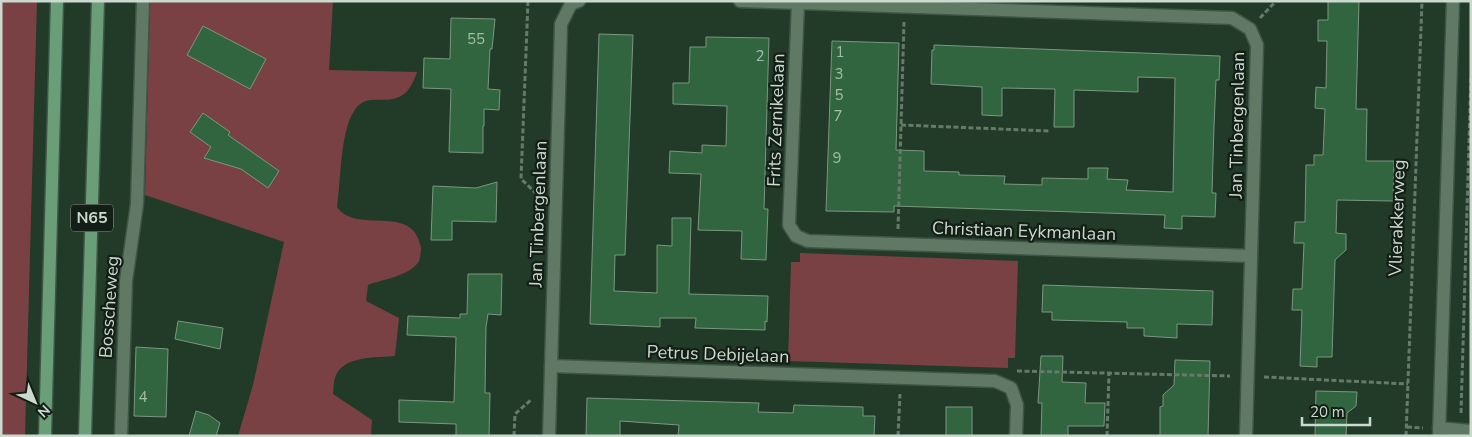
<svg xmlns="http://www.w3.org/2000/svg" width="1472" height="437" font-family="'Nunito Sans',sans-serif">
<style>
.green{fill:#794144}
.building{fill:#30653f;stroke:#7b9781}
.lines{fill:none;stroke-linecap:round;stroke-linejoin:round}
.street-casing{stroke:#3f5545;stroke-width:15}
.primary-casing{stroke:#3f5545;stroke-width:15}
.path{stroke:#667a6b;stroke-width:3;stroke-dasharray:5 2.5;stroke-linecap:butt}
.street{stroke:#5f7965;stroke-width:12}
.primary{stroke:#6a9e78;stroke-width:12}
.labels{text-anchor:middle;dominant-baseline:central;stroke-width:4.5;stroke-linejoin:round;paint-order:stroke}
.number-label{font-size:15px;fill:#a4bdaa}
.shield{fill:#131e16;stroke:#94a297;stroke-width:1}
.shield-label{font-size:16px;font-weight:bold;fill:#cbdace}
.street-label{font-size:18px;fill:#cbdace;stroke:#131e16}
</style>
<rect width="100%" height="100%" fill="#223a28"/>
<g class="green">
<path d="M2 1H37L25 436H1Z"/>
<path d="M150 1H333L329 70 417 72C401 121 370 84 354 111 340 133 341 180 337 207 354 233 405 207 418 238 419 242 421 245 421 249 421 252 420 258 419 261 412 275 381 280 368 285L366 301 399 318 395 356C376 358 342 355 335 378 333 383 334 389 333 394L372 420 371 436H238L253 385 284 242 145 195Z"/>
<path d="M800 253 1018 261 1015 358H1008V368L788 361 791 262H800Z"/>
</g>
<g class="building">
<path d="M1328 1H1359L1356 109H1367L1366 161H1394L1393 201 1337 200 1336 233 1346 234V250L1335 260 1332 357H1317V367L1300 366 1302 310H1292L1293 289H1302L1304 243H1294L1295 222H1305L1306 165H1314V155H1323L1325 109 1315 108 1316 87 1326 88 1327 41H1318V20H1328Z"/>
<path d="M451 18 495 19 492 49H490L488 89 500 90 499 110 484 109V126H483V153L449 152 451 89 423 88 424 58 450 59Z"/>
<path d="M203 26 266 59 250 89 187 55Z"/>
<path d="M599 34 633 35 625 255H615L614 291 657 293V245L672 246V218H691L689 294 768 296 767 322 765 321V330L695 328 696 318H660V327L590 324Z"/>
<path d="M706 37 769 38 764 209H768L766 260 741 259 742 231 698 230 701 174 669 173 670 151 702 153V145L726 146 727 106 673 104V83H689L690 47H706Z"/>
<path d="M832 41 899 43 896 150 924 151V171L959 172V175L1005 176 1004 184 1042 185V178L1088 179V168H1108L1107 179 1128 180 1126 190 1173 192 1175 78 1138 77V92L1074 90V127H1054L1055 89 1002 88V116L982 115V87L931 84 932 50H934V45L1220 56 1219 80H1216L1214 126 1212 193H1216L1215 217 1182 216V229L1164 228 1165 215 894 206V212L826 211Z"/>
<path d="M203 113 230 132 228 135 279 171 268 188 241 169 204 158 211 147 190 132Z"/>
<path d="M497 182 496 222 452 221V240H431L433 186 476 188Z"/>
<path d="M468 274H502L501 315 488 314 486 327 485 393H490L489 436H456V424L399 422V400L454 402 456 337 407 335 408 316 460 318V314H467Z"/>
<path d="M1043 285 1213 291 1212 325 1177 324V338L1144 336V328H1127V322L1052 320V312H1042Z"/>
<path d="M178 321 223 328 220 349 175 339Z"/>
<path d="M136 347 168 349 166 417 134 416Z"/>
<path d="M1041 356H1063L1062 382 1086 383 1085 403H1105L1104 426H1068V436H1041L1042 403H1038Z"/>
<path d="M1175 360 1210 361 1208 436H1160V407L1163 406V395L1174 385Z"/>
<path d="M1316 391 1357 392 1356 406 1347 413 1346 436H1315Z"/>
<path d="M587 398 759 403 758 412 793 413 794 405 863 407V416H875L874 436H678L679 425 620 421V436H586Z"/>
<rect x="946" y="407" width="26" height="29"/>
<path d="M196 411 209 415 220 423 216 436H189Z"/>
</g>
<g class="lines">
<defs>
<g id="street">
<path d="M740 1 1232 18 1250 29 1257 45 1246 436"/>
<path d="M798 3 789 225 796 236 808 241 1251 256"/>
<path d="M551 366 995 381 1011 388 1017 405 1016 436"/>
<path d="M1439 428 1471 431"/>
<path d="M121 436 126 281 137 204 143 1"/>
<path d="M549 436 561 24 571 4 579 1"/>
<path d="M1439 436 1453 1"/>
</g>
<g id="primary">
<path d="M45 436 57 1"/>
<path d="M85 436 98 1"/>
</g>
</defs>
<use href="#street" class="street-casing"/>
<use href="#primary" class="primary-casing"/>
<g class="path">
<path d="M528 1 521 179 539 196"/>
<path d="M1260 18 1276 1"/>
<path d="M901 125 1050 131"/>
<path d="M898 229 904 22"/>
<path d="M1017 371 1230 376"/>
<path d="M1264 377 1408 384"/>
<path d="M1461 413 1471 75"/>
<path d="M1407 427 1423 428"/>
<path d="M514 436 515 414 532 399"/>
<path d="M898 436 900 394"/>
<path d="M1107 436 1109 373"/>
<path d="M1406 436 1422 1"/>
</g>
<use href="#street" class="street"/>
<use href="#primary" class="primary"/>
</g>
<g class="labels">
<g class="number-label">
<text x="476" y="39">55</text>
<text x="840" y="52">1</text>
<text x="760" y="56">2</text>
<text x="839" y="74">3</text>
<text x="839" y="95">5</text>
<text x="838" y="116">7</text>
<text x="837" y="158">9</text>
<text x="143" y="397">4</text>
</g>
<rect class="shield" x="71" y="204.5" width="42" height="27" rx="4"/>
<g class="shield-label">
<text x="92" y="218">N65</text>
</g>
<g class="street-label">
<text transform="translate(776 120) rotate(-88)">Frits Zernikelaan</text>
<text transform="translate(1237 125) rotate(-89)">Jan Tinbergenlaan</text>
<text transform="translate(538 214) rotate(-88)">Jan Tinbergenlaan</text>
<text transform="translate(1397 218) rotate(-88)">Vlierakkerweg</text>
<text transform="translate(1024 231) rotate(2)">Christiaan Eykmanlaan</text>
<text transform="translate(109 307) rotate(-86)">Bosscheweg</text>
<text transform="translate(718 354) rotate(2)">Petrus Debijelaan</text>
</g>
</g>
<rect width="1472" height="437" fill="none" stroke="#cbdace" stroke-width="5"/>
<g transform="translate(35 402) rotate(136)" stroke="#131e16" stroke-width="4" paint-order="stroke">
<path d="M0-4L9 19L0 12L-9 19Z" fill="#cbdace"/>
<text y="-8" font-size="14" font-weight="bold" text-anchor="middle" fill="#cbdace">N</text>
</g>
<path d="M1302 417v8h68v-8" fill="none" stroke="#cbdace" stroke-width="2.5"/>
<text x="1310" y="417" font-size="15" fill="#cbdace" stroke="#131e16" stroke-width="4" paint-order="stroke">20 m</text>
</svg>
